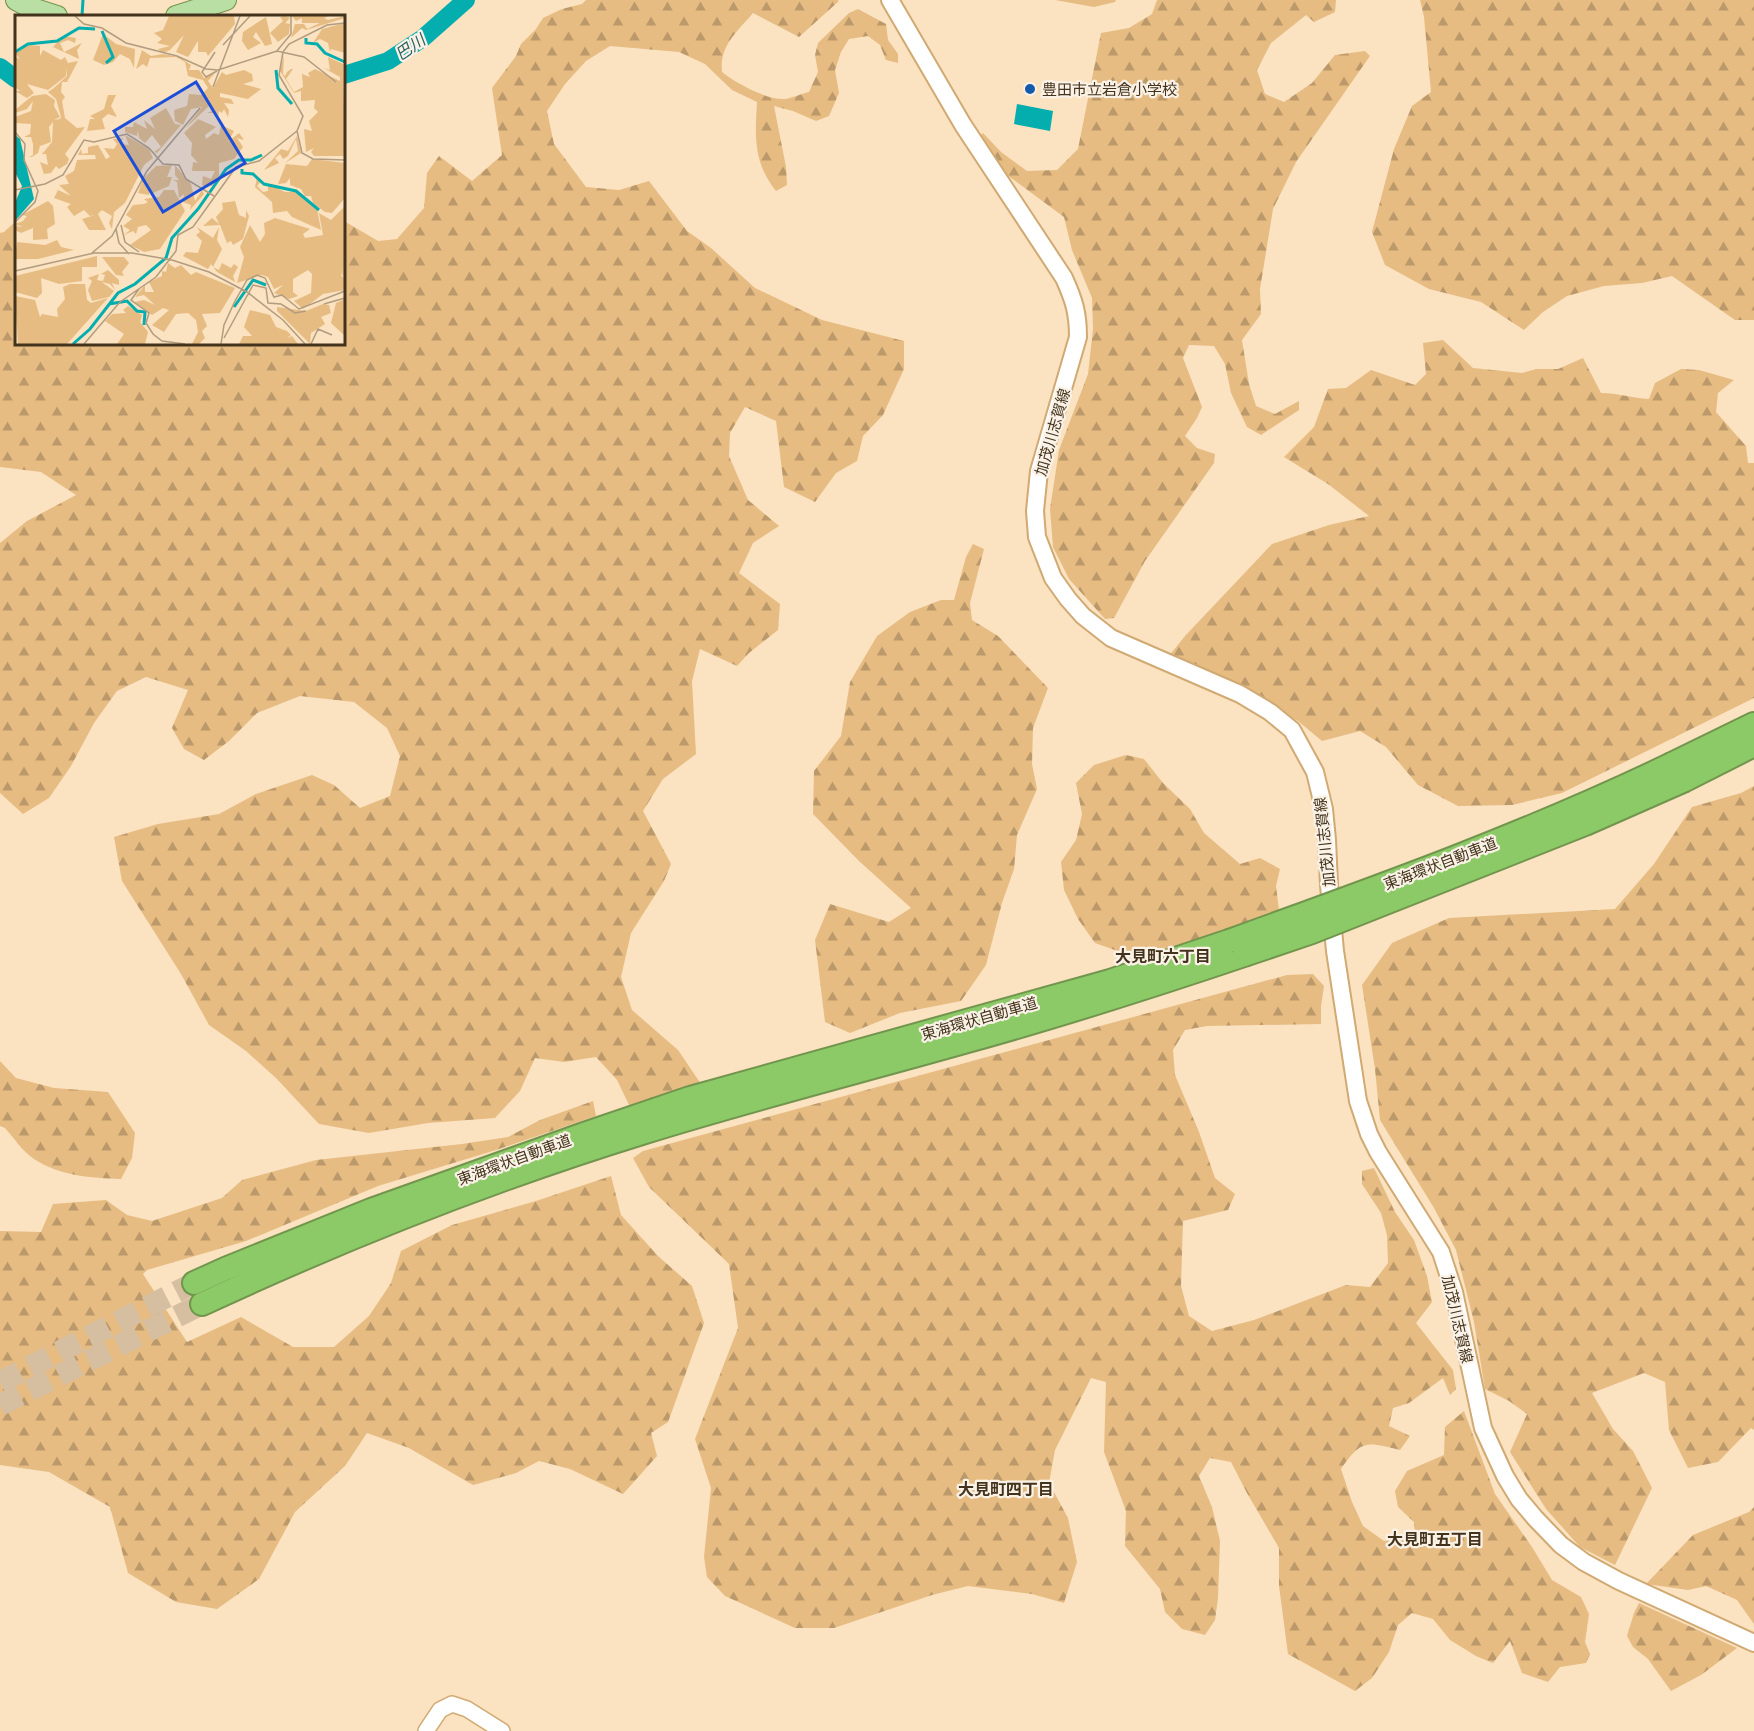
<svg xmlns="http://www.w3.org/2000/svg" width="1754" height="1731" font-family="'Noto Serif','Noto Sans JP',serif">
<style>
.green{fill:#e6bc82}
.forest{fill:url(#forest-firs)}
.water{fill:#04aeaf}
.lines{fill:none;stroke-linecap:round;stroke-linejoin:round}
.stream{stroke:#04aeaf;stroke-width:3}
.river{stroke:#04aeaf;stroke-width:18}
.motorway-tunnel{stroke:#d6bfa0;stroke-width:22;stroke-dasharray:22 11;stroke-linecap:butt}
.tertiary-casing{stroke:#d1a972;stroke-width:18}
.secondary-casing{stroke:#d1a972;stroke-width:20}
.primary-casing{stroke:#72954d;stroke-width:22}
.motorway-casing{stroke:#72954d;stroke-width:26}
.tertiary{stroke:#fff;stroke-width:15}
.secondary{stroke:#fff;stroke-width:16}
.primary{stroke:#badfa4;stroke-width:20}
.motorway{stroke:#8cca68;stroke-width:22}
.motorway-bridge-casing{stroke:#72954d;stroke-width:26;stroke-linecap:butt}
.motorway-bridge{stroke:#8cca68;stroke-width:22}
.poi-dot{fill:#145bab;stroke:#faf2e7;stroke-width:2}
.labels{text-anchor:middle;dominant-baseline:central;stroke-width:4.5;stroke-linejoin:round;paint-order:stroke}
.poi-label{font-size:15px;fill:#43331c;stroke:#faf2e7;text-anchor:start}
.street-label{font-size:15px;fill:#43331c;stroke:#faf2e7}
.water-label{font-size:16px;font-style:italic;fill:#286060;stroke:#faf2e7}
.neighbourhood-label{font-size:16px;font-weight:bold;fill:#43331c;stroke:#faf2e7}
.inset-river{fill:none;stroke:#04aeaf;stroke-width:3}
.inset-road{fill:none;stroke:#b19c7f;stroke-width:1.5}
.view{fill:#1d4ed8;fill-opacity:0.15;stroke:#1d4ed8;stroke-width:3}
.inset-edge{fill:none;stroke:#43331c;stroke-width:3}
</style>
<defs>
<pattern id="forest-firs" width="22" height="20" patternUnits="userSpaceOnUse" patternTransform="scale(1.5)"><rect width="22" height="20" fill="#e6bc82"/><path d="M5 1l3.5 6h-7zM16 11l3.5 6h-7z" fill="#bc996a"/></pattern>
</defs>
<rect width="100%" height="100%" fill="#fbe2c1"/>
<path class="green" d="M1055 0H1116L1115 2 1094 7Z"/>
<g class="forest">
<path d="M586 0H837L839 1 799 37 753 13C737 32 719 46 722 72 736 83 766 100 785 99 792 98 801 94 809 92L818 72 815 55 818 43 849 13 858 9 886 24 888 40 898 54V63L886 60 880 45 868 36 849 39 841 52 835 70 839 93 829 116 816 121 793 111 774 106 786 167 787 185 776 191C753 162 755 137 757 102L732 90 705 64 679 52 610 46 586 61 565 84 547 111 554 144 586 187 619 190 649 181 687 231 711 248 755 288 822 320 904 341V369L883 415 863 436 857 461 836 473 815 502 784 487 776 421 745 407 730 433 729 456 748 500 779 526 753 543 739 573 780 604 778 630 749 653 737 666 700 649 692 681 696 754 663 779 643 811 671 864 664 881 631 933 621 977 632 1010 678 1050 701 1084 631 1109 617 1080 596 1057 564 1062 535 1058 520 1091 495 1118 428 1123 369 1133 319 1124 276 1078 246 1051 209 1025 181 974 122 881 114 837 158 824 219 814 256 794 312 775 334 785 360 808 390 796 400 756 387 728 354 702 300 696 257 713 229 741 204 760 184 749 172 728 188 690 146 677 117 691 94 723 71 766 49 798 23 814 0 793V543L27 521 76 495 41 472 0 467V233L4 232 16 221V344H344V221L378 241 397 239 424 208 427 173 439 156 472 181 502 155 492 88 516 56 521 44 536 29 543 18 562 9 582 4Z"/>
<path d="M1157 0H1336L1335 12 1314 22 1306 15 1271 43 1257 70 1265 94 1284 102 1312 83 1335 55 1365 51 1370 56 1296 162 1273 209 1260 289 1261 314 1242 340 1249 384 1256 406 1275 414 1299 401V410L1261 435 1247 427 1231 393 1225 364 1214 346 1189 345 1183 358 1202 407 1197 418 1185 436 1197 448 1215 454 1214 463 1145 561 1114 618 1105 619 1069 579 1053 547 1050 509 1059 450 1088 374 1093 329 1092 298 1072 250 1064 217 999 169 979 137 983 133 1001 152 1027 171 1057 170 1078 149 1101 33 1129 28 1152 14Z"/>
<path d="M1420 0H1754V320H1735L1672 276 1642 283 1604 286 1567 296 1543 312 1524 330 1481 302 1429 289 1385 265 1372 232 1394 149 1412 106 1431 92 1424 17Z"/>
<path d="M1443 340 1473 368 1522 373 1536 369H1558L1583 358 1601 393C1617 393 1633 398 1649 399L1655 383 1681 369 1699 370 1734 380 1718 393 1716 412 1746 446 1748 463H1754V698L1562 793 1512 805 1458 806 1418 785 1386 747 1360 731 1322 741 1298 721 1210 673 1169 656 1185 636 1272 544 1329 525 1369 516 1328 484 1284 457 1314 427 1328 389 1346 388 1371 370 1415 385 1426 374 1423 343Z"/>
<path d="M973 544 984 549 970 603 972 620 998 636 1048 688 1033 728 1032 764 1037 789 1017 835 1014 869 1002 903 986 965 961 1001 900 1013 850 1033 825 1022 815 940 830 904 889 922 911 908 859 861 813 814 814 771 841 736 850 682 877 636 910 612 941 600H954L966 557Z"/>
<path d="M1126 755 1144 759 1163 783 1190 809 1204 833 1240 864 1260 858 1280 869 1276 886 1279 910 1140 959 1095 943 1078 919 1064 890 1061 862 1076 840 1082 814 1076 783 1094 765Z"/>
<path d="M1754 786V1430L1751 1428 1718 1462 1688 1468 1669 1430 1665 1382 1644 1373 1592 1393 1613 1429 1633 1451 1652 1488 1615 1565 1580 1547 1546 1509 1510 1452 1527 1414 1509 1401 1485 1389 1474 1322 1456 1250 1434 1208 1380 1120 1375 1069 1362 985 1392 943 1449 918 1615 909 1654 864 1692 807 1741 793Z"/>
<path d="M1313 974 1324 986 1321 1006V1024L1207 1026 1185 1030 1173 1050 1175 1075 1199 1132 1215 1178 1235 1194 1228 1210 1183 1221 1181 1286 1189 1316 1212 1331 1254 1320 1346 1285 1370 1287 1388 1263 1387 1235 1381 1213 1362 1184V1171L1374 1168 1395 1212 1414 1240 1427 1276 1432 1302 1416 1323 1453 1370 1456 1389 1450 1395 1443 1378 1409 1403 1393 1408 1389 1426 1410 1436 1400 1450C1366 1442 1362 1439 1341 1469L1352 1502 1363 1526 1384 1541 1415 1537 1414 1522 1398 1507 1395 1491 1407 1471 1444 1455 1445 1427 1464 1411 1495 1494 1532 1547 1552 1580 1581 1597 1589 1614 1585 1642 1590 1654 1586 1663 1560 1667 1548 1682 1522 1673 1510 1641 1493 1663 1476 1656 1450 1640 1433 1619 1412 1613 1398 1625 1389 1652 1372 1678 1355 1691 1288 1654 1279 1586V1548L1247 1493 1231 1462 1210 1458 1199 1476 1212 1507 1220 1541 1218 1598 1215 1620 1205 1635 1182 1629 1165 1612 1160 1589 1125 1546 1126 1511 1104 1452 1106 1382 1091 1378 1055 1450 1049 1483 1068 1518 1077 1562 1064 1603 1032 1594 968 1586 932 1595 834 1628H795L725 1596 707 1577 704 1557 711 1488 695 1439 738 1328 729 1264 649 1187 633 1158 643 1151 1287 975Z"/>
<path d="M0 1061 16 1078 54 1088 108 1092 135 1133 132 1158 121 1179C91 1178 60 1176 34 1159 23 1152 14 1138 5 1128L0 1126Z"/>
<path d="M593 1101 596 1116 496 1150 378 1186 246 1241 147 1270 143 1274 187 1342 241 1317 293 1347H334L369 1316 391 1283 401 1251 452 1225 536 1201 611 1176 621 1215 658 1256 692 1286 704 1323 668 1422 651 1433 657 1456 623 1494 570 1469 539 1461 516 1473 473 1485 409 1448 367 1433 345 1466 295 1512 259 1579 217 1609 176 1602 128 1573 110 1507 49 1472 0 1465V1231L41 1232 53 1204 106 1200 127 1215 152 1221 222 1198 242 1180 316 1160 462 1144 508 1137 540 1120Z"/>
<path d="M1754 1507V1624L1737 1600 1706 1586 1688 1590 1646 1584 1693 1535 1749 1512Z"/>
<path d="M1639 1603 1737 1648 1701 1675 1671 1691 1648 1659 1633 1647 1627 1636 1634 1613Z"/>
</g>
<path class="water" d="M1017 104 1053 111 1050 131 1014 124Z"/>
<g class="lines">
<path class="stream" d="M82 16 83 0"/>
<g class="river">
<path d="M0 67 16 79"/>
<path d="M344 75 388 61 423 38 466 0"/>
</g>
<g class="motorway-tunnel">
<path d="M0 1382 194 1283"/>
<path d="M0 1405 202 1304"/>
</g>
<defs>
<path id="tertiary" d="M426 1731 440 1710 452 1704 467 1709 502 1731"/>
<path id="secondary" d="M890 0 963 125 1064 278C1074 300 1078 313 1078 337L1039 471 1035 511 1037 537 1053 578 1068 599 1083 616 1111 638 1240 694 1270 712 1292 730 1315 772 1324 809 1327 840 1329 885 1335 951 1358 1101 1369 1134 1378 1152 1441 1252 1454 1292 1483 1428 1505 1476 1519 1499 1535 1518 1561 1545 1584 1562 1619 1581 1754 1643"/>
<g id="primary">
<path d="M16 0 29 7 57 16"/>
<path d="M176 16 226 0"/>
</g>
<g id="motorway">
<path d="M1672 764 1754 724"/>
<path d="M1685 780 1754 745"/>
<path d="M194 1283 225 1269 371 1210 584 1134 690 1098 1110 981 1229 941"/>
<path d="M202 1304C344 1238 496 1178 645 1132 751 1099 858 1072 964 1042 1058 1016 1152 986 1244 955"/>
</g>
</defs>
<use href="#tertiary" class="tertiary-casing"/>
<use href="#secondary" class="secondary-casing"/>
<use href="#primary" class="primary-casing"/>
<use href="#motorway" class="motorway-casing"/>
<use href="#tertiary" class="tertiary"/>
<use href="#secondary" class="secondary"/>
<use href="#primary" class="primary"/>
<use href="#motorway" class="motorway"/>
<defs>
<g id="motorway-bridge">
<path d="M1229 941C1379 887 1529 833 1672 764"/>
<path d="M1244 955 1312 932 1585 824 1685 780"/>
</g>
</defs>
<use href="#motorway-bridge" class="motorway-bridge-casing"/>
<use href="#motorway-bridge" class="motorway-bridge"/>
</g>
<circle class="poi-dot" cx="1030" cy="89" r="6"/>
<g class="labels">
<g class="poi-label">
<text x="1042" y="89">豊田市立岩倉小学校</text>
</g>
<g class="street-label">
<text transform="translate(1052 432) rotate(-74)">加茂川志賀線</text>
<text transform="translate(1324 842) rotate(-96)">加茂川志賀線</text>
<text transform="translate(1440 863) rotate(-21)">東海環状自動車道</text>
<text transform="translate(979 1018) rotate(-16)">東海環状自動車道</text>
<text transform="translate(514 1159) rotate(-20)">東海環状自動車道</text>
<text transform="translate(1458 1319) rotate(77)">加茂川志賀線</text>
</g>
<g class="water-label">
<text transform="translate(410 47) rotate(-35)">巴川</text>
</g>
<g class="neighbourhood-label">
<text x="1163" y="956">大見町六丁目</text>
<text x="1006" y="1489">大見町四丁目</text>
<text x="1435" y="1539">大見町五丁目</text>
</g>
</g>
<g transform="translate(15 15)">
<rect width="330" height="330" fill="#fbe2c1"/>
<path d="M154 1H219L220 9 193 41 191 37H183V26L173 42 161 37 169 20 155 35 148 38 143 34 155 31 142 28 147 24 139 18 148 15ZM270 1 275 3 270 8 275 9 274 19 263 27 255 18 268 6 265 2ZM277 1H314L309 3 313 5 330 1V3L291 15 287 13 276 23 280 9H289L292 14 305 8H287V3L281 6ZM251 2 257 29 250 31 241 17 238 22 246 28 233 35 227 26 228 17ZM330 8V38L316 34 315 37 313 28 305 24 298 28 307 14ZM88 19 101 29 120 34 119 53 115 44 105 39 98 47 89 50 78 45ZM48 21 61 23 60 28 53 25 45 28 49 37 67 28 62 35 64 44 38 32ZM13 30 25 31V41L28 35 46 45 50 42 53 48 63 46 52 67H47L46 77 50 82 47 86 50 103 62 113 70 112 50 139 54 144 52 149 44 154 41 151 36 158 29 159 25 147 33 150 31 139H27L37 127 38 107 34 112 36 127 25 131 23 138 17 142H14L18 140V129L16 122H9L15 119 16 109 0 108V102L16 96 18 86 12 94 0 98V95L17 81 31 79 40 85 39 91 45 102 39 105 45 104 46 102 41 84 33 77 39 73 52 61V53L51 61 33 75 12 69 19 78 12 83 0 76H5L0 72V42L5 44 0 38ZM127 35 136 41 148 39 164 42 176 50 174 55H184L189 63 200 58 193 66 198 73 207 57 211 60 229 55 237 59 238 66 228 69 246 74 233 84 205 78V82L216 84 219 89 209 88 214 95 213 102 209 94 207 98 204 96 203 102 202 98H192L200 95 195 90 171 113 187 92 176 94 168 110 160 106 159 95 172 91 174 79 186 80 193 73 188 65 173 61 170 47 161 42 135 43 132 52 128 49 121 54ZM269 40 268 59 270 61 272 57 276 54H278L271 64 279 77 288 72 287 59 295 62 293 58 300 54 325 66V62L309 53 315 55 313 42 328 49 330 141H299L296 137 299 133 291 137 289 114 297 116 294 106 303 97 299 93 300 85 286 86V76L279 78 265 56ZM93 80H101L96 91 102 102 93 99 87 104 90 114 72 116 75 104H80L75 101 89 94ZM151 93 160 109 166 110 142 138 139 137 146 132 137 120 130 128 124 123 123 115 122 121 110 117V112H118L119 107 132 114 129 105 140 114 135 103ZM183 104 201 112 190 120 191 124 199 118 204 120 206 110 219 116 213 127 224 118 229 125 222 123 228 132 219 144 204 148V162L197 171H189L187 170 188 161 196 164 200 156H177L178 147 183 148 176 140 177 128 169 118ZM110 120 134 134 138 143 129 150 110 188 99 197 97 214 94 208 97 201 87 195 83 199 91 215H74L67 204 80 200 75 201 69 195 59 201 52 192 56 189 39 183 43 175 56 181 44 170 54 169 50 161 59 156 62 145 81 144 80 140H63L66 134 67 139 73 138V132L83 130 91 144 95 142 89 133 99 134 102 129 98 124 108 123 105 129 114 130ZM282 121 286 138 270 148 283 136 281 124 273 141 268 144 265 139 260 143 264 148 249 155 266 134 273 136ZM297 144 330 148V183L317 198 310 197 298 188 296 181H290L286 174 275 170V163L271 168 263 169 271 149 292 151ZM157 150 152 162H157L154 171 138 178 135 175 134 180 123 178 128 164 141 151ZM160 150 176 169 180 186 187 175 189 179 175 195 176 190 168 187 169 179 164 183 162 167 158 165H164L160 160ZM242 163 247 165 242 171 248 177 253 176V169L270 177H282L302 194 306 215 277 202 272 196 258 198 257 187 240 172ZM149 175H159L170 196 145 234 129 237 115 230 136 215 131 210 123 212 121 219 118 216 109 220 115 215 108 211 117 204 111 200 118 190 129 189 133 187 129 184 144 182ZM33 186 38 191 40 209 32 214 33 224 18 225V213L6 218 0 215V211L8 212 0 209 8 206 12 201 7 200ZM220 186 224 200 231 203V195L234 201 228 224 218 230 216 226 212 228 205 210 188 211 197 203 204 209 201 202 208 194 207 188ZM330 191V261L327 260 328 254 326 261 330 262V275L308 279 288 294 279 286 296 278 297 259 293 255 278 264V277L283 281 274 284 259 278 268 270 259 274 253 262 247 260 222 268 229 242 225 232 235 210 245 227 250 219 249 208 260 203 295 214 288 219 290 223 308 220 304 198 316 205ZM182 212 198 223 204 212 202 225 207 234 198 252 204 255 207 248 216 253 219 249 223 252 218 261 220 267 202 257 196 249 193 254 168 241 171 237 183 238 187 226 181 220 185 217ZM42 225 46 232 59 235 23 244H0L2 227 30 230ZM82 241V252H67V266L44 269 26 263 27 278 22 283 0 277V261ZM87 242H109L114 248 107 257 109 261 101 260ZM153 248 160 253 166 250 176 260 181 257 220 273 205 298 187 299 192 311 187 316 190 323 184 329H177L183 317 181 305 173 298 161 299 149 317 137 310 154 295 148 293 137 300 120 287 129 285 140 290 129 280 120 282 130 270V277H139L134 267 147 261V256L151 257ZM93 255 104 265V270L97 268 100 275 95 269 87 267 99 276 94 282 77 286 73 275 77 266 73 263 84 259 82 265 88 266 90 260 86 259ZM55 269H70L72 285 76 288 93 283 52 329H3L0 281 20 285 25 302 27 299 43 302 42 294 50 284 48 272ZM330 284V321L316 308 321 288ZM303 288 314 290 316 298 306 302 310 309 296 318 295 329 262 296V292L291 296 308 289ZM113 291 127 300 125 307 133 317 130 329H102L109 319 90 306 97 299 111 298 108 295ZM235 295 255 300 261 312 272 316 276 320 272 323 277 321 283 329H224L228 321H237L229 312Z" fill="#e6bc82"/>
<path d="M0 120 5 124 19 184 0 206V188L7 171 0 157Z" fill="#04aeaf"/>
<path class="inset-river" d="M87 16 98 42 91 48M291 23V28L302 29 310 38 330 47M0 37 13 29 42 26 64 13 80 14M261 55 263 73 277 89M227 154V158L238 159 249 169 281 176 304 195M94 289 112 286 122 296 130 297 129 310M219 292 238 265 251 270M58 329 75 314 103 278 120 269 151 243 157 223 183 194 211 154 224 145H236L247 140"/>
<path class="inset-road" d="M60 1 69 9 87 13 111 28 162 41 191 54 203 55 262 36 289 42 321 67M208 30 235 1M200 37 187 57 191 62 202 56M261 37 276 19V1M268 37 274 29 312 10 330 8M268 37 264 60 288 101 282 116 287 138 298 144 330 145M198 72 225 1M0 117 10 129 9 145 23 176 20 187 0 207M0 175 30 169 48 160 69 125 79 127 112 119 134 133 148 149 164 150 171 164 199 181M106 210 110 227 124 237M101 214 104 228 114 239M77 238 97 221 132 156 185 93M0 256 79 238H117L157 245 194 257 232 277 268 305 290 329M124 274 116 285 134 298 131 308 138 319 147 326 170 329M309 289 330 283M209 323 238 270 251 273 253 288 266 289 280 298 291 296M69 329 105 287 141 262 161 236 163 220 178 212 221 152 244 146 282 116M206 329 209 310 220 286 232 265 242 260 250 263 259 282 267 280 284 294 330 276M296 329 303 314 317 320"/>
<path class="view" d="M181 67 230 148 148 197 99 116Z"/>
<rect width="330" height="330" class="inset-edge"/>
</g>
</svg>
